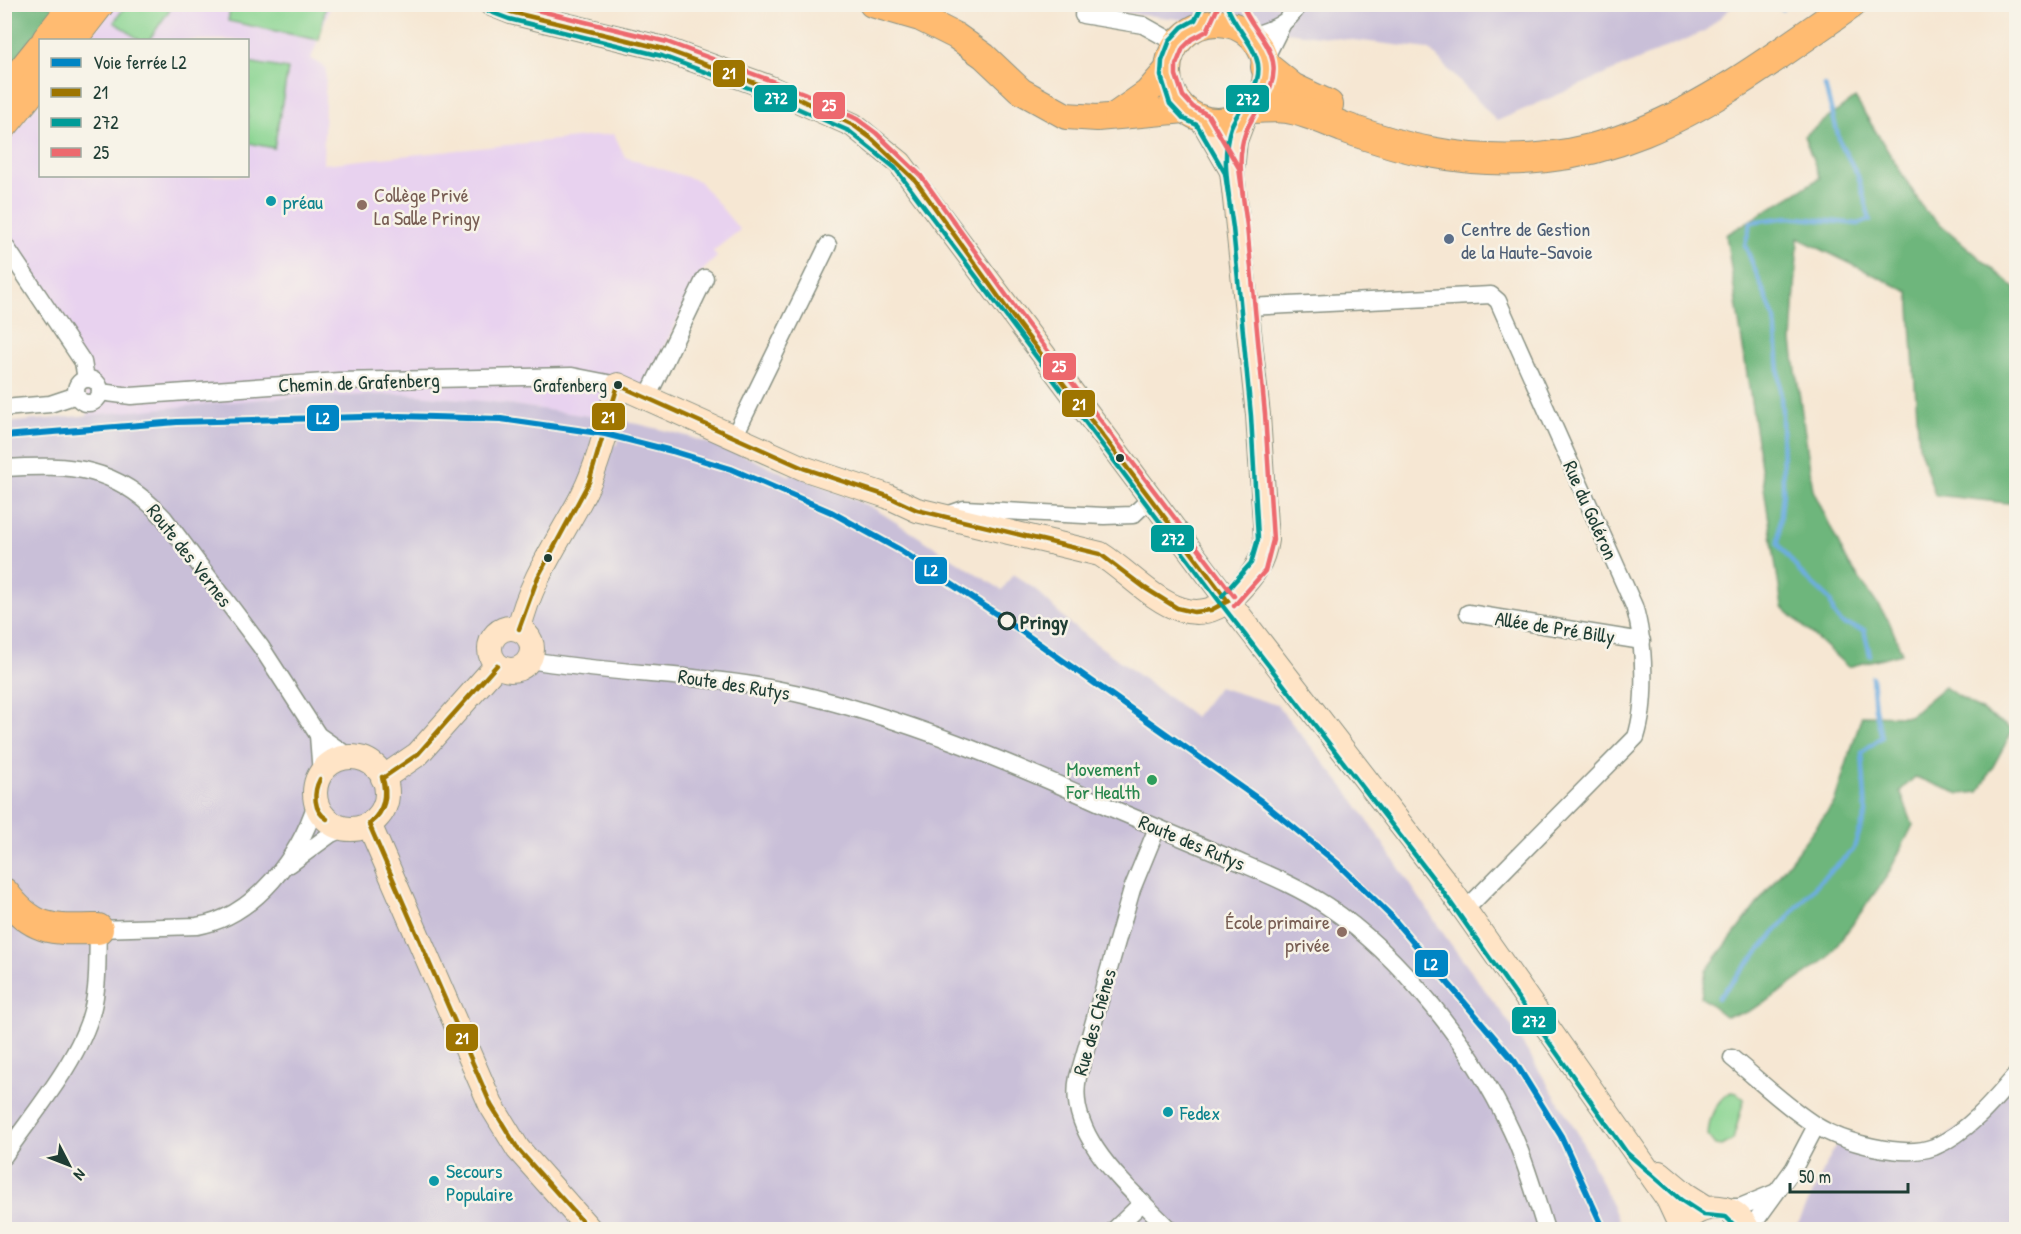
<svg xmlns="http://www.w3.org/2000/svg" width="2021" height="1234" font-family="'Patrick Hand',sans-serif">
<style>
.built{fill:#e8d2ef}
.industrial{fill:#c9bfd8}
.green{fill:#89d491;stroke:#548862;stroke-width:1.5}
.forest{fill:#6eb67b;stroke:#467a58;stroke-width:1.5}
.lines{fill:none;stroke-linecap:round;stroke-linejoin:round}
.stream{stroke:#6dade0;stroke-width:4.5}
.street-casing{stroke:#8a9284;stroke-width:19}
.secondary-casing{stroke:#8a9284;stroke-width:26}
.primary-casing{stroke:#8a9284;stroke-width:28}
.highway-casing{stroke:#8a9284;stroke-width:32}
.street{stroke:#fff;stroke-width:16}
.secondary{stroke:#ffe4c6;stroke-width:24}
.primary{stroke:#ffbb71;stroke-width:26}
.highway{stroke:#ffbb71;stroke-width:30}
.bus-1-casing{stroke:#f7f3e8;stroke-width:9}
.bus-2-casing{stroke:#f7f3e8;stroke-width:9}
.bus-3-casing{stroke:#f7f3e8;stroke-width:9}
.bus-1{stroke:#9e7500;stroke-width:4.5}
.bus-2{stroke:#009c98;stroke-width:4.5}
.bus-3{stroke:#ed696e;stroke-width:4.5}
.rail-1-casing{stroke:#f7f3e8;stroke-width:10}
.rail-1{stroke:#0085c4;stroke-width:6}
.culture-dot{fill:#0f9aa8;stroke:#f7f3e8;stroke-width:2}
.education-dot{fill:#8d6e63;stroke:#f7f3e8;stroke-width:2}
.service-dot{fill:#5c6f8a;stroke:#f7f3e8;stroke-width:2}
.bus-dot{fill:#1f3d34;stroke:#f7f3e8;stroke-width:2}
.stop-dot{fill:#f7f3e8;stroke:#1f3d34;stroke-width:3}
.leisure-dot{fill:#2e9e5b;stroke:#f7f3e8;stroke-width:2}
.labels{text-anchor:middle;dominant-baseline:central;stroke-width:5;stroke-linejoin:round;paint-order:stroke}
.bus-label{font-size:18px;fill:#1f3d34;stroke:#f7f3e8;text-anchor:end}
.education-label{font-size:20px;fill:#785e54;stroke:#f7f3e8;text-anchor:start}
.culture-label{font-size:20px;fill:#0d838f;stroke:#f7f3e8;text-anchor:start}
.service-label{font-size:20px;fill:#4e5e75;stroke:#f7f3e8;text-anchor:start}
.street-label{font-size:20px;fill:#1f3d34;stroke:#f7f3e8}
.stop-label{font-size:20px;font-weight:bold;fill:#1f3d34;stroke:#f7f3e8;text-anchor:start}
.leisure-label{font-size:20px;fill:#27864d;stroke:#f7f3e8;text-anchor:end}
.line-badge{stroke:#f7f3e8;stroke-width:2}
.badge-label{font-size:16px;text-anchor:middle;font-weight:bold;fill:#fff}
</style>
<rect width="100%" height="100%" fill="#f7f3e8"/>
<filter id="ink" filterUnits="userSpaceOnUse"><feTurbulence type="fractalNoise" baseFrequency=".0167" numOctaves="2"/><feDisplacementMap in="SourceGraphic" scale="12" xChannelSelector="R" yChannelSelector="G"/><feConvolveMatrix kernelMatrix="1 2 1 2 8 2 1 2 1" color-interpolation-filters="sRGB"/></filter>
<filter id="wash" filterUnits="userSpaceOnUse"><feTurbulence type="fractalNoise" baseFrequency=".008" numOctaves="4" result="noise"/><feDisplacementMap in="SourceGraphic" scale="24" xChannelSelector="R" yChannelSelector="G"/><feGaussianBlur stdDeviation="1.35" result="paint"/><feColorMatrix in="noise" values="0 0 0 0 0 0 0 0 0 0 0 0 0 0 0 0 0 1.4 0 .05"/><feComposite in="paint" operator="in"/></filter>
<g filter="url(#wash)">
<rect width="100%" height="100%" fill="#f6e7d3"/>
<path class="built" d="M116 5H331L311 59 326 68 323 164 614 134 625 157 699 181 740 230 713 251 717 257 703 270 640 395 595 417 492 402 406 394 273 398 88 416 83 362 5 242 4 148 40 100V176H248V40H88Z"/>
<g class="industrial">
<path d="M1061 5H1734L1705 31 1497 121 1429 49Z"/>
<path d="M406 394 492 402 595 417 591 439 617 445 622 420 687 436 743 455 790 476 792 472 875 509 1002 590 1013 574 1036 590 1071 625 1195 717 1218 687 1277 705 1351 796 1447 939 1511 1025 1579 1135 1623 1229 5 1230V423L273 398Z"/>
<path d="M2016 1085V1229L1795 1230 1837 1142 1892 1161 1918 1158Z"/>
</g>
<g class="green">
<path d="M126 5V4L173 5 149 40H140L114 22Z"/>
<path d="M231 5V4L326 5 319 40 228 21Z"/>
<path d="M248 62 288 69 274 148 248 143Z"/>
<path d="M1731 1092 1737 1093 1744 1099 1733 1140 1722 1146 1715 1145 1708 1136C1709 1118 1715 1101 1731 1092Z"/>
</g>
<g class="forest">
<path d="M5 5H62L5 76Z"/>
<path d="M1855 98 1925 211 2016 289V504L1935 495 1919 446 1909 292 1798 238 1792 342 1813 490 1847 561 1889 621 1902 653 1848 667 1782 607 1726 235 1820 178 1804 136Z"/>
<path d="M1944 687 2013 730 1979 792 1960 794 1915 777 1900 791 1913 825 1887 876 1828 958 1766 1002 1745 1013 1725 1016 1701 997 1706 971 1834 803 1862 715 1909 716Z"/>
</g>
<g class="lines">
<g class="stream">
<path d="M1779 4 1782 9"/>
<path d="M1825 86 1840 142 1858 176 1870 220 1858 224 1789 217 1751 222 1745 245 1775 320 1782 412 1783 492 1778 544 1800 572 1830 600 1834 615 1843 624 1864 630 1870 655"/>
<path d="M1718 998 1819 882 1853 850 1866 814 1862 752 1882 737 1875 709 1872 677"/>
</g>
</g>
</g>
<g filter="url(#ink)">
<g class="lines">
<defs>
<g id="street">
<path d="M1083 15 1143 25 1177 44"/>
<path d="M1251 36C1271 30 1289 24 1299 4"/>
<path d="M1265 59 1283 23"/>
<path d="M4 244 83 362 86 379"/>
<path d="M1248 307 1491 295 1498 301 1634 606C1645 641 1647 703 1636 737L1465 910"/>
<circle cx="88" cy="391" r="12"/>
<path d="M100 392 131 396 339 381 572 376 618 385"/>
<path d="M647 398 705 278"/>
<path d="M4 408 50 404 77 395"/>
<path d="M733 439 828 245"/>
<path d="M4 468C72 464 116 466 164 518L261 647 318 735 351 758"/>
<path d="M944 516 964 509 1104 516 1133 515 1151 498"/>
<path d="M1468 613 1642 641"/>
<path d="M530 660C618 675 708 674 795 693 905 718 1009 762 1111 808 1151 825 1191 842 1232 859 1264 873 1297 886 1327 906 1402 956 1473 1048 1511 1130 1526 1161 1535 1196 1546 1230"/>
<path d="M318 735 321 774"/>
<path d="M1157 828 1132 889 1078 1077C1065 1138 1133 1191 1170 1230"/>
<path d="M290 864 331 834 343 829"/>
<path d="M1732 1058C1759 1080 1785 1106 1815 1125 1842 1142 1903 1159 1934 1147 1967 1133 1994 1101 2016 1075"/>
<path d="M4 1156C32 1115 80 1059 92 1011 99 985 97 956 98 929L197 926C255 917 300 855 316 803"/>
<path d="M1722 1207H1740L1774 1193"/>
<path d="M1114 1230 1143 1202"/>
<path d="M1749 1230 1794 1168 1816 1126"/>
</g>
<g id="secondary">
<path d="M491 4 511 12 664 49 768 87 853 125 900 163 1228 601 1445 882 1668 1199 1682 1229"/>
<path d="M1202 119 1232 171"/>
<circle cx="511" cy="649" r="21"/>
<path d="M519 629C530 580 560 539 583 495 600 461 608 422 618 385L803 468 887 496 917 510 1100 554C1143 581 1186 644 1237 592 1252 576 1263 563 1266 540L1258 415 1232 171 1235 141 1246 112"/>
<circle cx="351" cy="793" r="36"/>
<path d="M383 778 418 754 497 665"/>
<path d="M369 824 491 1105 518 1149 590 1230"/>
<path d="M1660 1173 1685 1194 1707 1208"/>
<path d="M1692 1215C1713 1201 1737 1207 1748 1230"/>
</g>
<g id="primary">
<path d="M872 4 920 18 956 36 984 56 1021 91 1066 116 1097 118 1185 110"/>
<circle cx="1217" cy="72" r="49"/>
<path d="M1117 114 1147 93 1168 69"/>
</g>
<g id="highway">
<path d="M47 40 75 4"/>
<path d="M71 40 99 4"/>
<path d="M1266 67 1292 88 1328 105"/>
<path d="M4 94 40 49"/>
<path d="M1251 108C1263 108 1276 106 1287 108 1306 111 1325 120 1343 127 1371 137 1400 147 1430 152 1607 186 1715 99 1851 4"/>
<path d="M4 124 38 82"/>
<path d="M4 893C33 932 53 930 98 929"/>
</g>
</defs>
<use href="#street" class="street-casing"/>
<use href="#secondary" class="secondary-casing"/>
<use href="#primary" class="primary-casing"/>
<use href="#highway" class="highway-casing"/>
<use href="#street" class="street"/>
<use href="#secondary" class="secondary"/>
<use href="#primary" class="primary"/>
<use href="#highway" class="highway"/>
<defs>
<g id="bus-1">
<path d="M492 4 511 12 664 49 801 100 853 125 872 139 915 180 1013 317 1228 601"/>
<path d="M519 629 538 577 589 482 618 385 803 468 887 496 917 510 1100 554 1145 588 1177 608 1194 612 1211 610 1228 601"/>
<path d="M383 778 418 754 497 665"/>
<path d="M320 779C313 792 313 811 327 819"/>
<path d="M370 823C384 810 387 796 382 777"/>
<path d="M370 823C385 812 389 795 382 777"/>
<path d="M369 824 491 1105 518 1149 590 1230"/>
</g>
<g id="bus-2">
<path d="M1203 4 1195 20 1182 27 1170 40 1162 61 1161 76 1170 104 1184 119 1197 125 1225 173 1233 228 1251 416 1258 539 1251 563 1222 596"/>
<path d="M1227 6C1234 27 1254 43 1258 64 1262 88 1239 106 1231 127 1223 150 1226 174 1229 197"/>
<path d="M488 11 509 19 662 56 765 94 849 131 895 168 1222 605 1439 886 1627 1153 1681 1200 1704 1215 1726 1217 1739 1230"/>
</g>
<g id="bus-3">
<path d="M512 4 667 42 804 93 857 119 876 133 921 176 1019 313 1234 596"/>
<path d="M1242 4C1249 25 1269 40 1273 62 1278 92 1253 109 1245 134 1238 154 1241 175 1243 195"/>
<path d="M1218 7 1207 31 1192 39 1183 48 1176 65V75L1183 96 1193 107 1208 115 1239 168 1247 226 1265 414 1273 540 1265 571 1234 606"/>
</g>
</defs>
<use href="#bus-1" class="bus-1-casing"/>
<use href="#bus-2" class="bus-2-casing"/>
<use href="#bus-3" class="bus-3-casing"/>
<use href="#bus-1" class="bus-1"/>
<use href="#bus-2" class="bus-2"/>
<use href="#bus-3" class="bus-3"/>
<defs>
<path id="rail-1" d="M4 436 177 422 400 416 501 419 605 434 672 451 731 469 831 512 900 550 1004 619 1261 801 1337 863 1390 915 1515 1062 1561 1136 1604 1230"/>
</defs>
<use href="#rail-1" class="rail-1-casing"/>
<use href="#rail-1" class="rail-1"/>
</g>
</g>
<g class="culture-dot">
<circle cx="271" cy="201" r="6"/>
<circle cx="1168" cy="1112" r="6"/>
<circle cx="434" cy="1181" r="6"/>
</g>
<g class="education-dot">
<circle cx="362" cy="205" r="6"/>
<circle cx="1342" cy="932" r="6"/>
</g>
<circle class="service-dot" cx="1449" cy="239" r="6"/>
<g class="bus-dot">
<circle cx="618" cy="385" r="5"/>
<circle cx="1120" cy="458" r="5"/>
<circle cx="548" cy="558" r="5"/>
</g>
<circle class="stop-dot" cx="1007" cy="621" r="8"/>
<circle class="leisure-dot" cx="1152" cy="780" r="6"/>
<g class="labels">
<g class="bus-label">
<text x="607" y="385">Grafenberg</text>
</g>
<g class="education-label">
<text x="374" y="194">Collège Privé<tspan x="374" dy="23">La Salle Pringy</tspan></text>
<text x="1330" y="921" text-anchor="end">École primaire<tspan x="1330" dy="23">privée</tspan></text>
</g>
<g class="culture-label">
<text x="283" y="201">préau</text>
<text x="1180" y="1112">Fedex</text>
<text x="446" y="1170">Secours<tspan x="446" dy="23">Populaire</tspan></text>
</g>
<g class="service-label">
<text x="1461" y="228">Centre de Gestion<tspan x="1461" dy="23">de la Haute-Savoie</tspan></text>
</g>
<g class="street-label">
<text transform="translate(359 382) rotate(-2)">Chemin de Grafenberg</text>
<text transform="translate(1591 510) rotate(66)">Rue du Goléron</text>
<text transform="translate(190 555) rotate(52)">Route des Vernes</text>
<text transform="translate(1555 627) rotate(9)">Allée de Pré Billy</text>
<text transform="translate(734 684) rotate(9)">Route des Rutys</text>
<text transform="translate(1192 842) rotate(23)">Route des Rutys</text>
<text transform="translate(1094 1022) rotate(-74)">Rue des Chênes</text>
</g>
<g class="stop-label">
<text x="1020" y="621">Pringy</text>
</g>
<g class="leisure-label">
<text x="1140" y="768">Movement<tspan x="1140" dy="23">For Health</tspan></text>
</g>
</g>
<g class="line-badge">
<rect x="712" y="59" width="34" height="29" rx="6" fill="#9e7500"/>
<rect x="753" y="84" width="45" height="29" rx="6" fill="#009c98"/>
<rect x="1225" y="84" width="45" height="29" rx="6" fill="#009c98"/>
<rect x="812" y="91" width="34" height="29" rx="6" fill="#ed696e"/>
<rect x="1042" y="352" width="35" height="29" rx="6" fill="#ed696e"/>
<rect x="1061" y="389" width="35" height="29" rx="6" fill="#9e7500"/>
<rect x="591" y="402" width="35" height="29" rx="6" fill="#9e7500"/>
<rect x="306" y="404" width="34" height="28" rx="6" fill="#0085c4"/>
<rect x="1150" y="524" width="45" height="29" rx="6" fill="#009c98"/>
<rect x="914" y="556" width="34" height="29" rx="6" fill="#0085c4"/>
<rect x="1414" y="949" width="35" height="29" rx="6" fill="#0085c4"/>
<rect x="1511" y="1006" width="46" height="29" rx="6" fill="#009c98"/>
<rect x="445" y="1023" width="34" height="29" rx="6" fill="#9e7500"/>
</g>
<g class="badge-label">
<text x="729" y="79">21</text>
<text x="776" y="104">272</text>
<text x="1248" y="105">272</text>
<text x="829" y="111">25</text>
<text x="1059" y="372">25</text>
<text x="1079" y="410">21</text>
<text x="608" y="423">21</text>
<text x="323" y="424">L2</text>
<text x="1173" y="545">272</text>
<text x="931" y="576">L2</text>
<text x="1431" y="970">L2</text>
<text x="1534" y="1027">272</text>
<text x="462" y="1044">21</text>
</g>
<rect width="2021" height="1234" fill="none" stroke="#f7f3e8" stroke-width="24"/>
<rect x="39" y="39" width="210" height="138" fill="#f7f3e8" stroke="#a1aaa0" stroke-width="1.5"/>
<rect x="51" y="58" width="30" height="9" fill="#0085c4" stroke="#a1aaa0" stroke-width="1.5"/>
<text x="93" y="69" font-size="18" fill="#1f3d34">Voie ferrée L2</text>
<rect x="51" y="88" width="30" height="9" fill="#9e7500" stroke="#a1aaa0" stroke-width="1.5"/>
<text x="93" y="99" font-size="18" fill="#1f3d34">21</text>
<rect x="51" y="118" width="30" height="9" fill="#009c98" stroke="#a1aaa0" stroke-width="1.5"/>
<text x="93" y="129" font-size="18" fill="#1f3d34">272</text>
<rect x="51" y="148" width="30" height="9" fill="#ed696e" stroke="#a1aaa0" stroke-width="1.5"/>
<text x="93" y="159" font-size="18" fill="#1f3d34">25</text>
<g transform="translate(69 1165) rotate(132)" stroke="#f7f3e8" stroke-width="4.5" paint-order="stroke">
<path d="M0-4.5L10 22L0 15L-10 22Z" fill="#1f3d34"/>
<text y="-9" font-size="16" font-weight="bold" text-anchor="middle" fill="#1f3d34">N</text>
</g>
<path d="M1790 1183v9h118v-9" fill="none" stroke="#1f3d34" stroke-width="3"/>
<text x="1799" y="1183" font-size="18" fill="#1f3d34" stroke="#f7f3e8" stroke-width="4.5" paint-order="stroke">50 m</text>
</svg>
